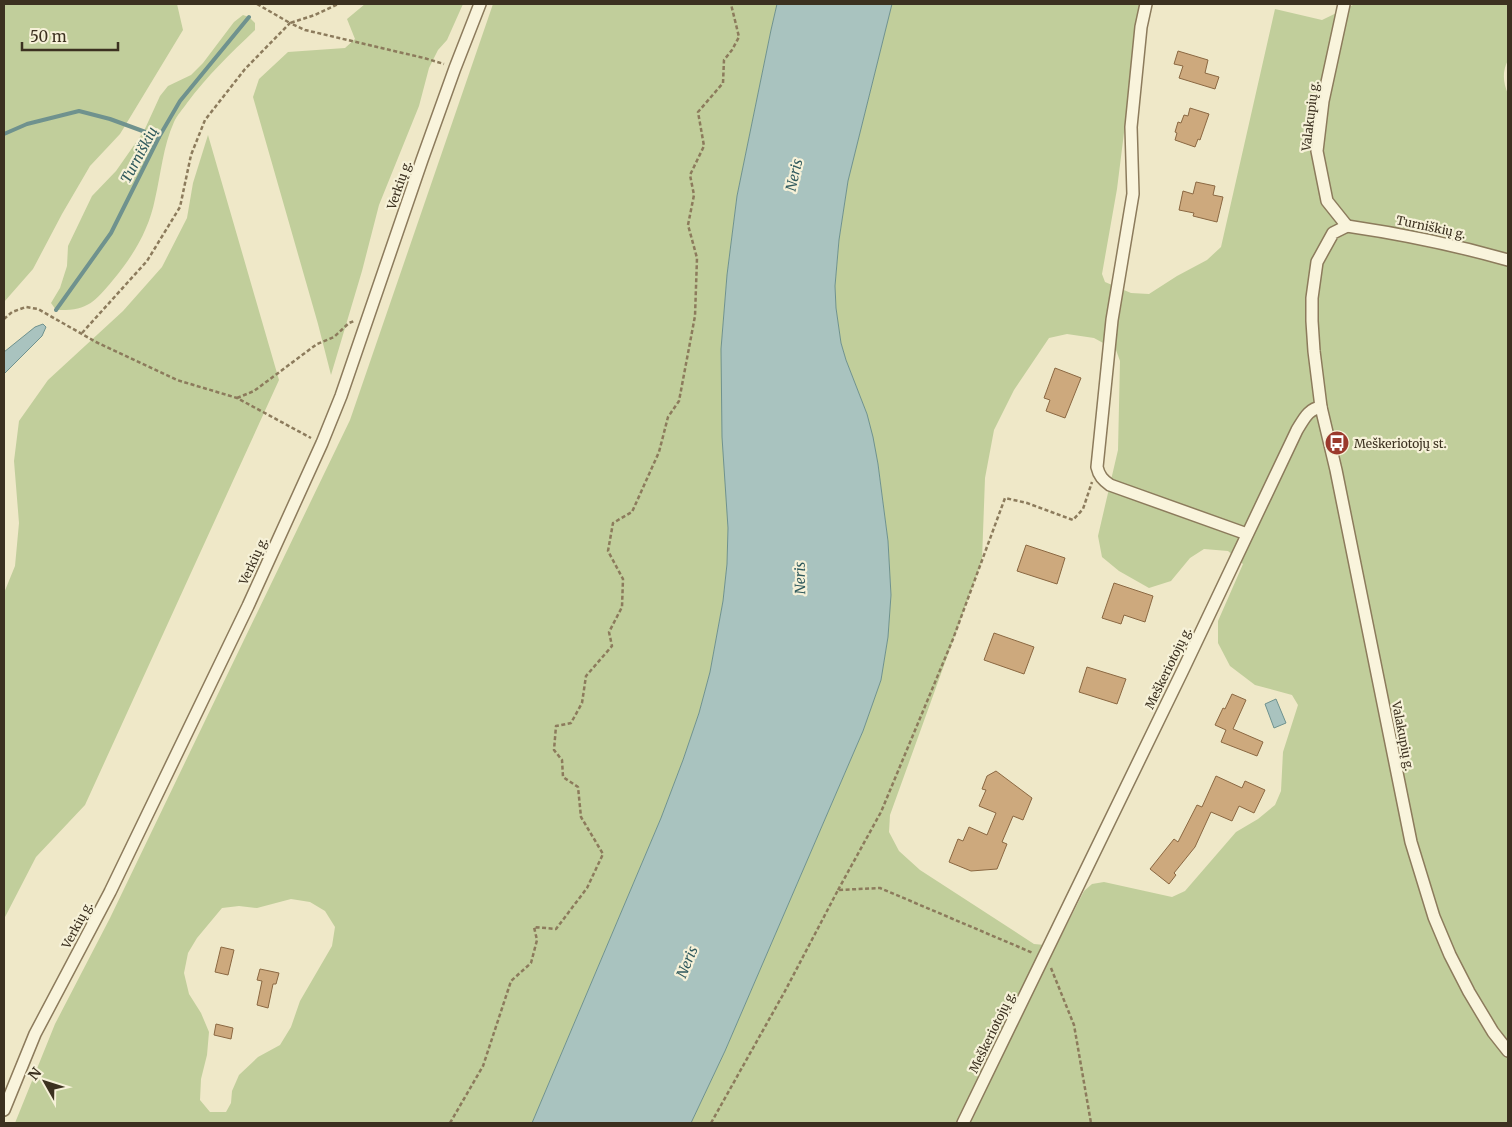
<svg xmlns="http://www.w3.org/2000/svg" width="1512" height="1127" font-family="Merriweather,serif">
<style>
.green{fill:#c1ce9b;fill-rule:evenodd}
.water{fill:#a9c3bf;stroke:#6f928e}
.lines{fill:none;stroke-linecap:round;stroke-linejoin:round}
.stream{stroke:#6f928e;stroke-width:4}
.building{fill:#cda97d;stroke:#8b6842}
.minor-casing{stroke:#8c7b5c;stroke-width:14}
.path{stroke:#8c7b5c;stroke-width:2.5;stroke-dasharray:4 2.5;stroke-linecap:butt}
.minor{stroke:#f9f4dc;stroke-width:11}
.labels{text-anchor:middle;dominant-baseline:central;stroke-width:4.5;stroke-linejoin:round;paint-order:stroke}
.street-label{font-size:12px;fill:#3c3120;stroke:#f6f1d8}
.poi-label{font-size:12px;fill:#3c3120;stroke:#f6f1d8;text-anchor:start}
.water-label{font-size:14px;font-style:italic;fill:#2f595c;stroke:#f6f1d8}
</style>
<rect width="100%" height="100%" fill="#efe8c8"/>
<g class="green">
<path d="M4 4H177L183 30 120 134 90 166 62 214 33 269 4 302Z"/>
<path d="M365 4H463L447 40 438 50 429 68 419 106 379 205 362 271 331 375 318 324 253 97 259 79 288 52 345 48 355 39 347 19Z"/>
<path d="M493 4H777L771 30 737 196 727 275 721 349 728 528 727 564 723 601 710 672 699 713 683 760 661 818 532 1123H15L55 1024 110 918 350 420ZM291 899 310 902 325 911 335 927 332 946 300 1001 291 1027 280 1045 258 1057 239 1075 232 1091 231 1103 226 1112H210L200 1100 201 1079 207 1055 209 1032 201 1013 189 994 184 973 188 953 197 938 222 908 239 906 257 908Z"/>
<path d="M892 4H1140L1117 189 1102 274 1105 282 1131 293 1149 294 1177 276 1207 260 1221 247 1275 9 1322 20 1355 4H1508V60C1502 72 1503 82 1508 94V1123H691L725 1051 863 731 881 680 888 637 891 595 888 541 878 464 867 414 846 360 841 343 836 308 835 286 839 240 848 181ZM1067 334 1094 338 1116 350 1120 361 1118 450 1098 536 1102 557 1119 571 1149 588 1171 581 1190 558 1204 549 1228 551 1243 564 1218 621V643L1230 666 1255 685 1292 695 1298 705 1283 752 1281 791 1275 805 1258 819 1236 832 1185 891 1172 897 1104 882 1092 884 1084 891 1056 946 1034 944 920 870 899 851 889 832 890 815 982 560 985 478 994 430 1014 390 1049 338Z"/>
<path d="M243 15 249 17 255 23V30C231 53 207 76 187 103 183 109 177 115 174 122 163 146 161 174 155 199 149 230 133 256 113 280 94 303 87 311 56 310L51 303 60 288 67 266 68 246 92 196 116 171 144 131 160 96 168 86 191 75 203 63 234 22Z"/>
<path d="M208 135 279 380 85 805 36 857 4 919V593L15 566 19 523 14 461 19 421 48 380 123 311 162 267 187 218 193 183Z"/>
</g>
<g class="water">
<path d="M777 4H892L848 181 839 240 835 286 836 308 841 343 846 360 867 414 873 437 878 464 888 541 891 595 888 637 881 680 863 731 725 1051 691 1123H532L661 818 683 760 699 713 710 672 723 601 727 564 728 528 722 437 721 349 727 275 737 196 771 30Z"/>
<path d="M43 324 46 327 42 336 4 374V352L35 327Z"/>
<path d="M1276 699 1286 723 1274 728 1265 704Z"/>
</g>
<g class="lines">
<g class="stream">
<path d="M4 134 27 124 79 111 110 119 159 137"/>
<path d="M56 310 111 233 159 137 180 101 249 17"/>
</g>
</g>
<g class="building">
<path d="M1178 51 1208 60 1205 73 1219 77 1215 89 1179 78 1183 66 1174 64Z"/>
<path d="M1190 108 1209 114 1200 140 1198 139 1195 147 1175 140 1177 133 1175 132 1178 122 1181 123 1184 115 1188 116Z"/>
<path d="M1196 182 1215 186 1213 195 1223 197 1217 222 1193 216 1194 213 1179 210 1183 191 1193 194Z"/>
<path d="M1055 368 1081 378 1065 418 1046 411 1050 400 1044 398Z"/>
<path d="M1026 545 1065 558 1057 584 1017 571Z"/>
<path d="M1114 583 1153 596 1145 622 1124 615 1121 624 1102 618Z"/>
<path d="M994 633 1034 647 1024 674 984 660Z"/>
<path d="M1087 667 1126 679 1117 704 1079 692Z"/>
<path d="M1232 694 1246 700 1233 729 1263 742 1257 756 1221 742 1226 730 1215 725 1223 708 1225 709Z"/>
<path d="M996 771 1032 798 1023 820 1013 816 1002 842 1007 844 997 869 971 871 949 862 958 839 963 841 969 827 987 835 996 813 979 806 986 790 982 789 987 776Z"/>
<path d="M1216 776 1242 788 1245 781 1265 790 1254 813 1239 806 1232 821 1211 812 1195 847 1174 873 1176 875 1169 884 1150 869 1174 839 1178 842 1197 805 1202 807Z"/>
<path d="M221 947 234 950 228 975 215 972Z"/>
<path d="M260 969 279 973 276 984H273L268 1008 257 1005 262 981 257 980Z"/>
<path d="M216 1024 233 1028 231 1039 214 1035Z"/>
</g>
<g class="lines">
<defs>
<g id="minor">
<path d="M1146 4 1141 27 1131 127 1133 194 1112 320 1097 467C1099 476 1103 480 1110 485L1247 534"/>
<path d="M1344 4 1323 101 1317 151 1327 201 1347 226"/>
<path d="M1347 226 1333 233 1317 262 1312 298V321L1314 351 1321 407 1336 470 1411 842 1434 917 1450 955 1469 992 1493 1032 1508 1051"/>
<path d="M1347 226C1402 234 1455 245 1508 260"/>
<path d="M4 1110 35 1034 110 892 248 606 322 443 341 396 422 160 455 68 480 4"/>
<path d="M963 1123 1182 672 1297 430C1304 419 1308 409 1321 407"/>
</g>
</defs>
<use href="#minor" class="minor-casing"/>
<g class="path">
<path d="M257 4 290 23 315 15 338 4"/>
<path d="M4 319 12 312 26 307 38 309 96 342 177 380 237 398 311 438"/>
<path d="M82 333 147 261 180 207 191 155 205 120 245 69 290 23 305 30 424 58 444 64"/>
<path d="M237 398 254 391 317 344 334 337 349 323 354 321"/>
<path d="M838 890 881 812 953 639 1005 498 1027 503 1073 520 1083 509 1092 482"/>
<path d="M1051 968 1074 1025 1091 1123"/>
<path d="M450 1123 483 1066 511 981 531 963 537 940 534 927 556 929 587 888 603 854 581 817 578 787 563 777 562 760 554 750 556 726 571 723 582 703 586 676 612 646 609 632 622 607 623 579 608 551 613 523 632 512 659 452 668 417 679 401 695 316 697 258 688 225 694 195 690 175 704 146 698 112 723 83 724 60 732 50 739 37 731 4"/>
<path d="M711 1123 785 991 838 890 880 888 1033 953"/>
</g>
<use href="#minor" class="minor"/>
</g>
<defs>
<symbol id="bus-disc" viewBox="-11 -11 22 22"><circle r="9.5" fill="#9b392c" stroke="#f6f1d8"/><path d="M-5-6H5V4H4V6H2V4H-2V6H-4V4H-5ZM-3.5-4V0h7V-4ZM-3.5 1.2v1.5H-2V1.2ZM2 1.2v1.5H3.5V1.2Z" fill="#fff"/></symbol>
</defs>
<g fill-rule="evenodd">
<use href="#bus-disc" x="1323" y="429" width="28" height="28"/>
</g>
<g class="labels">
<g class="street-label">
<text transform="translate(1310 116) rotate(-83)">Valakupių g.</text>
<text transform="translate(399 185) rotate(-71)">Verkių g.</text>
<text transform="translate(1431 227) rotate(12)">Turniškių g.</text>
<text transform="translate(253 561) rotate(-65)">Verkių g.</text>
<text transform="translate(1168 668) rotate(-64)">Meškeriotojų g.</text>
<text transform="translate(1403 736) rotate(79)">Valakupių g.</text>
<text transform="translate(77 925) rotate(-62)">Verkių g.</text>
<text transform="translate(992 1032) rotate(-64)">Meškeriotojų g.</text>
</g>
<g class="poi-label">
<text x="1354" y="443">Meškeriotojų st.</text>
</g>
<g class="water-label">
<text transform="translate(139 155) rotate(-62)">Turniškių</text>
<text transform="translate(794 175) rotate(-77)">Neris</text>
<text transform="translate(800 578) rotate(-91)">Neris</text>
<text transform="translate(687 962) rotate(-67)">Neris</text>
</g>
</g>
<rect width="1512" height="1127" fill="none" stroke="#3c3120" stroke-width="10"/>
<g transform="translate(45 1082) rotate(309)" stroke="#f6f1d8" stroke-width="4" paint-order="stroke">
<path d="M0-4L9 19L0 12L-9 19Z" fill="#3c3120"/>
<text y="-8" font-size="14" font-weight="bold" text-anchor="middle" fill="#3c3120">N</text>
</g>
<path d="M22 42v8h96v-8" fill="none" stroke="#3c3120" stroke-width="2.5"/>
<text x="30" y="42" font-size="15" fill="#3c3120" stroke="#f6f1d8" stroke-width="4" paint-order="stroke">50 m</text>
</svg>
